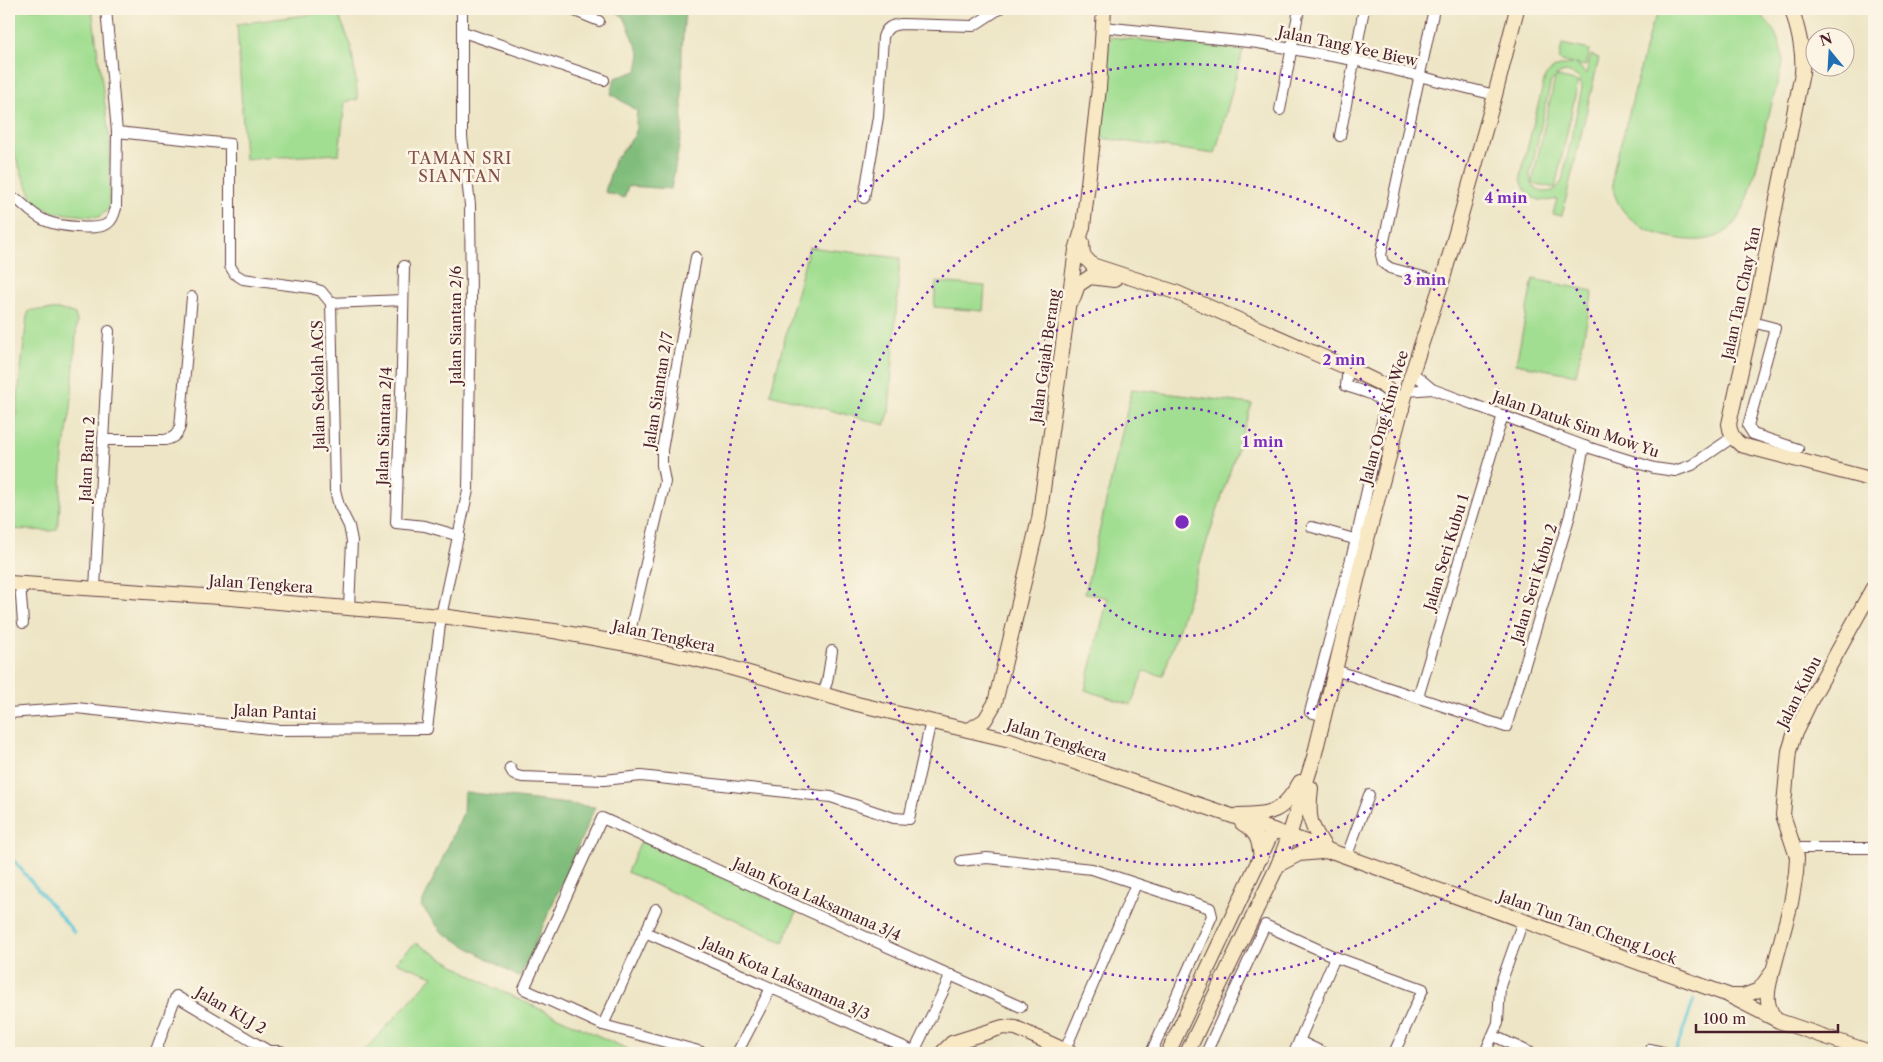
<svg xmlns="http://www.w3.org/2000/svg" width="1883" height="1062" font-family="'Libre Caslon Text',serif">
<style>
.green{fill:#a1de91;stroke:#767e5e;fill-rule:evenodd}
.forest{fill:#80bd7b;stroke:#656e53}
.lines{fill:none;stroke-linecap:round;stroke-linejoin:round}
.stream{stroke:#5cc6d6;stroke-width:3}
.street-casing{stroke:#623d42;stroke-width:12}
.secondary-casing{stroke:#623d42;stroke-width:16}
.street{stroke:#fff;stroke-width:10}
.secondary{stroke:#f8e8c3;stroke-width:14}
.ring{fill:none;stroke:#7b2cbf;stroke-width:2.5;stroke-dasharray:2.5 5}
.labels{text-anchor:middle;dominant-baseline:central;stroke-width:5;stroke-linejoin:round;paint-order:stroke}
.street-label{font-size:15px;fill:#4a1f2b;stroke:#fcf5e5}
.neighbourhood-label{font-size:16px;letter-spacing:1px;fill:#834f47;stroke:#fcf5e5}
.centre{fill:#7b2cbf;stroke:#fcf5e5;stroke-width:2.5}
.ring-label{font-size:15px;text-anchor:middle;font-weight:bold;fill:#7b2cbf;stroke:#fcf5e5;stroke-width:5;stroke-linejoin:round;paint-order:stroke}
</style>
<rect width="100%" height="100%" fill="#fcf5e5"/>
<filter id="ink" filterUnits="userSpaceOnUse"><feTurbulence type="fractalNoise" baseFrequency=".02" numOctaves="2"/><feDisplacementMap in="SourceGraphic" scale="10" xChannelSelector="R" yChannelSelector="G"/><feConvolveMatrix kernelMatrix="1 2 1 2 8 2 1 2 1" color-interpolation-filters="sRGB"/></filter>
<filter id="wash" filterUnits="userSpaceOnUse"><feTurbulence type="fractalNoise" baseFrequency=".0096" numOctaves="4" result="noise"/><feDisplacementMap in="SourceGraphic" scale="20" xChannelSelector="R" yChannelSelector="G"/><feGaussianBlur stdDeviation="1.12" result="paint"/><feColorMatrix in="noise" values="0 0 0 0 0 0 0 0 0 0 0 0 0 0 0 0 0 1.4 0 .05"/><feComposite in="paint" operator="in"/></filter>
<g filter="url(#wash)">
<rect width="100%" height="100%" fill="#ede5c5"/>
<g class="green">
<path d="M9 9H92L110 142 109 209 99 217 57 213 36 205 24 179 9 140Z"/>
<path d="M1664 9H1755C1772 24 1781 39 1783 62 1776 88 1769 113 1763 139 1756 166 1750 211 1728 230 1709 246 1677 240 1655 233 1635 226 1617 210 1613 188 1611 170 1619 150 1624 133 1633 97 1642 62 1651 26L1660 11Z"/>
<path d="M337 11 351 45 358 99 345 102 339 154 245 159 237 24Z"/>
<path d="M1110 37 1243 50 1215 154 1101 138Z"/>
<path d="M1562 44 1590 50 1586 66 1574 64 1580 67 1586 74 1591 55 1599 58 1562 216 1553 214 1557 199C1538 205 1521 195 1521 174L1545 77C1553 67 1560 65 1572 64L1559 60ZM1565 72C1575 74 1581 77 1582 88L1562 181 1555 190C1541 195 1532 190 1530 175L1551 81 1555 78 1532 183 1555 188 1578 82 1555 76Z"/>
<path d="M809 247 900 258 889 413 885 425 770 394Z"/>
<path d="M1533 279 1593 291 1576 375 1516 364Z"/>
<path d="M936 282 985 286 983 311 934 307Z"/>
<path d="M33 310C47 310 63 308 75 314L77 321 71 409 63 454 59 520 57 529 52 531 9 529V474L27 317 29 311Z"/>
<path d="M1132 389 1252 404 1163 676 1144 671 1131 705 1085 690 1108 598 1085 593Z"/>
<path d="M641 841 797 911 783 942 627 872Z"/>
<path d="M416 943 492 987 636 1053H362L433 976 395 962Z"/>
</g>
<g class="forest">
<path d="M611 9H685L682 50V131L671 189 628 186 624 198 605 192 614 161 635 135 637 111 611 94 615 78 637 71 640 54 624 17Z"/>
<path d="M464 792 595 807 520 978 442 932 421 906 463 813Z"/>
</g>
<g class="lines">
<g class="stream">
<path d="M9 855 74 932"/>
<path d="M1675 1053 1694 1000"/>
</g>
</g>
</g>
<g filter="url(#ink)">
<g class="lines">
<defs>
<g id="street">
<path d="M570 9 599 21"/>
<path d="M1434 9 1381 255 1383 263 1390 268 1442 282"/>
<path d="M1103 27 1258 43 1354 60 1495 95"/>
<path d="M463 32 604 80"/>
<path d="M1280 110 1299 9"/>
<path d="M117 132 230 144V266L235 274 243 279 311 288 321 291 331 303 335 490 339 506 349 526 352 541 349 607"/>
<path d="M1340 136 1364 9"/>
<path d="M864 198 878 117 883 37C886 28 891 25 901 24L973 26 999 9"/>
<path d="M9 200H18C26 207 35 217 46 221 58 226 96 231 107 224 113 220 114 214 116 208L117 132 106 9"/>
<path d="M404 266 402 367 396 523 425 526 459 536"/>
<path d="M331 303 403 300"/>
<path d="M1752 322 1775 328 1748 426 1753 434 1798 449"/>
<path d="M1412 372 1432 389 1584 446 1654 468 1675 471 1692 465 1733 437"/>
<path d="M1407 391 1432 389"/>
<path d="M103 440H165C174 438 177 435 180 427L192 297"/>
<path d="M1312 527 1361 541"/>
<path d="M20 583 23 623"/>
<path d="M95 588 109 331"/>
<path d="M627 644 665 482 662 465V450L696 257"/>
<path d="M1335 670 1506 727 1570 515 1584 446"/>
<path d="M822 695 827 682 832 651"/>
<path d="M1418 697 1503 415"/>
<path d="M9 713 76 708 278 730 427 729 441 616 468 490 471 300 470 205 462 137V9"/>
<path d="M1324 716 1310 712 1356 540 1385 408C1379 393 1360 391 1346 386L1348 368"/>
<path d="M510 768 514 775 522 777 604 780 641 776 831 797 894 818 909 819 931 721"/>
<path d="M1794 848H1874"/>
<path d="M1346 858 1369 795"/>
<path d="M961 861 987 858 1092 869 1210 908 1212 916 1151 1053"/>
<path d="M645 932 918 1053"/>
<path d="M603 1025 656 909"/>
<path d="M1494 1036 1531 1053"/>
<path d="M1299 1041 1324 1053"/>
<path d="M1651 1049 1667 1053"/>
<path d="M1065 1050 1136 884"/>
<path d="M270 1051H281L285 1053"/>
<path d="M914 1052 951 975"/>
<path d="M155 1053 176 996 272 1053"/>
<path d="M706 1053 603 1025 524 989 602 818 1021 1007"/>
<path d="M737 1053 771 988"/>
<path d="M1206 1053 1265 925 1335 957 1423 989 1394 1053"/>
<path d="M1294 1053 1335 957"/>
<path d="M1485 1053 1498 1023 1500 986 1523 921"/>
</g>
<g id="secondary">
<path d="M1792 9C1798 31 1804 50 1802 73L1757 300 1729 424C1730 433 1733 439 1741 445L1874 480"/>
<path d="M1082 242 1083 255 1092 265 1175 292 1348 368 1381 384 1396 397 1402 409"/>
<path d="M1073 299 1078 285 1090 277 1114 280"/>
<path d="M9 583 219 597 441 616 554 631 627 644 721 665 857 704 1010 740 1273 830 1728 995 1779 1021 1873 1053"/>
<path d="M969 730 985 720 995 703 1039 519 1071 286 1076 250 1083 227 1099 88 1104 9"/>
<path d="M1311 788C1307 820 1310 825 1328 852"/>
<path d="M1238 815C1273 814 1282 813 1300 782"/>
<path d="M1242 823C1258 833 1259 840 1261 858"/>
<path d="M1278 865 1299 854 1321 852"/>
<path d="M1771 977C1767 992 1765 1006 1775 1018"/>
<path d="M1732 996H1743L1759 990 1773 971 1791 903 1796 873 1797 857 1783 815 1789 751 1794 735 1813 696 1874 586"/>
<path d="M942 1053 952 1043 1003 1027 1016 1028 1071 1053"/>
<path d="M1168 1053 1273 830"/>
<path d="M1187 1053 1278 865 1289 836 1314 757 1366 543 1408 385 1442 282 1495 95 1517 9"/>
</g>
</defs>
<use href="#street" class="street-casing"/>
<use href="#secondary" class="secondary-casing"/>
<use href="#street" class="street"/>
<use href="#secondary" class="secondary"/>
</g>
</g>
<g class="ring">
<circle cx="1182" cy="522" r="114"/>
<circle cx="1182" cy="522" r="229"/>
<circle cx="1182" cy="522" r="343"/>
<circle cx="1182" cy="522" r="458"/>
</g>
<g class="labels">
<g class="street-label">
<text transform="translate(1348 46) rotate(12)">Jalan Tang Yee Biew</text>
<text transform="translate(1741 293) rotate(-78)">Jalan Tan Chay Yan</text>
<text transform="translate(455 325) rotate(-90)">Jalan Siantan 2/6</text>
<text transform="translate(1045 356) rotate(-82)">Jalan Gajah Berang</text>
<text transform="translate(318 385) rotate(-91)">Jalan Sekolah ACS</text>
<text transform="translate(658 390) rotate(-81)">Jalan Siantan 2/7</text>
<text transform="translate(1384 417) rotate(-74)">Jalan Ong Kim Wee</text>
<text transform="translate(1576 424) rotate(19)">Jalan Datuk Sim Mow Yu</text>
<text transform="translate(384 426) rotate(-88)">Jalan Siantan 2/4</text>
<text transform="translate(87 459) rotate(-87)">Jalan Baru 2</text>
<text transform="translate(1446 552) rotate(-73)">Jalan Seri Kubu 1</text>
<text transform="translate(1534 583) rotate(-73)">Jalan Seri Kubu 2</text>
<text transform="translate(261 584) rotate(4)">Jalan Tengkera</text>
<text transform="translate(664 636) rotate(12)">Jalan Tengkera</text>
<text transform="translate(1799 692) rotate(-63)">Jalan Kubu</text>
<text transform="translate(275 712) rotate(3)">Jalan Pantai</text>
<text transform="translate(1057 740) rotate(18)">Jalan Tengkera</text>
<text transform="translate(817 899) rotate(24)">Jalan Kota Laksamana 3/4</text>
<text transform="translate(1588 927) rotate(20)">Jalan Tun Tan Cheng Lock</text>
<text transform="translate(786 978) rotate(24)">Jalan Kota Laksamana 3/3</text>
<text transform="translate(231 1010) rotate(30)">Jalan KLJ 2</text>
</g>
<g class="neighbourhood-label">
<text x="460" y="158">TAMAN SRI<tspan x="460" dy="18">SIANTAN</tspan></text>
</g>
</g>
<circle cx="1182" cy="522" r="8" class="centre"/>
<g class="ring-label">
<text x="1506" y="203">4 min</text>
<text x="1425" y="285">3 min</text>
<text x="1344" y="365">2 min</text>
<text x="1263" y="447">1 min</text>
</g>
<rect width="1883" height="1062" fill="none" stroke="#fcf5e5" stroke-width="30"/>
<g transform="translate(1830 52) rotate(342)"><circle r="24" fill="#fcf5e5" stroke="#b59f9b"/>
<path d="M0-4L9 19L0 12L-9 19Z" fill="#1f6fb2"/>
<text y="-8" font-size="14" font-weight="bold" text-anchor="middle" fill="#4a1f2b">N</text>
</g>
<path d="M1696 1024v8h142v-8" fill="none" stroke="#4a1f2b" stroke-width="2.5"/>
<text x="1703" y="1024" font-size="15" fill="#4a1f2b" stroke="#fcf5e5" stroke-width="4" paint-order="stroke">100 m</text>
</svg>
